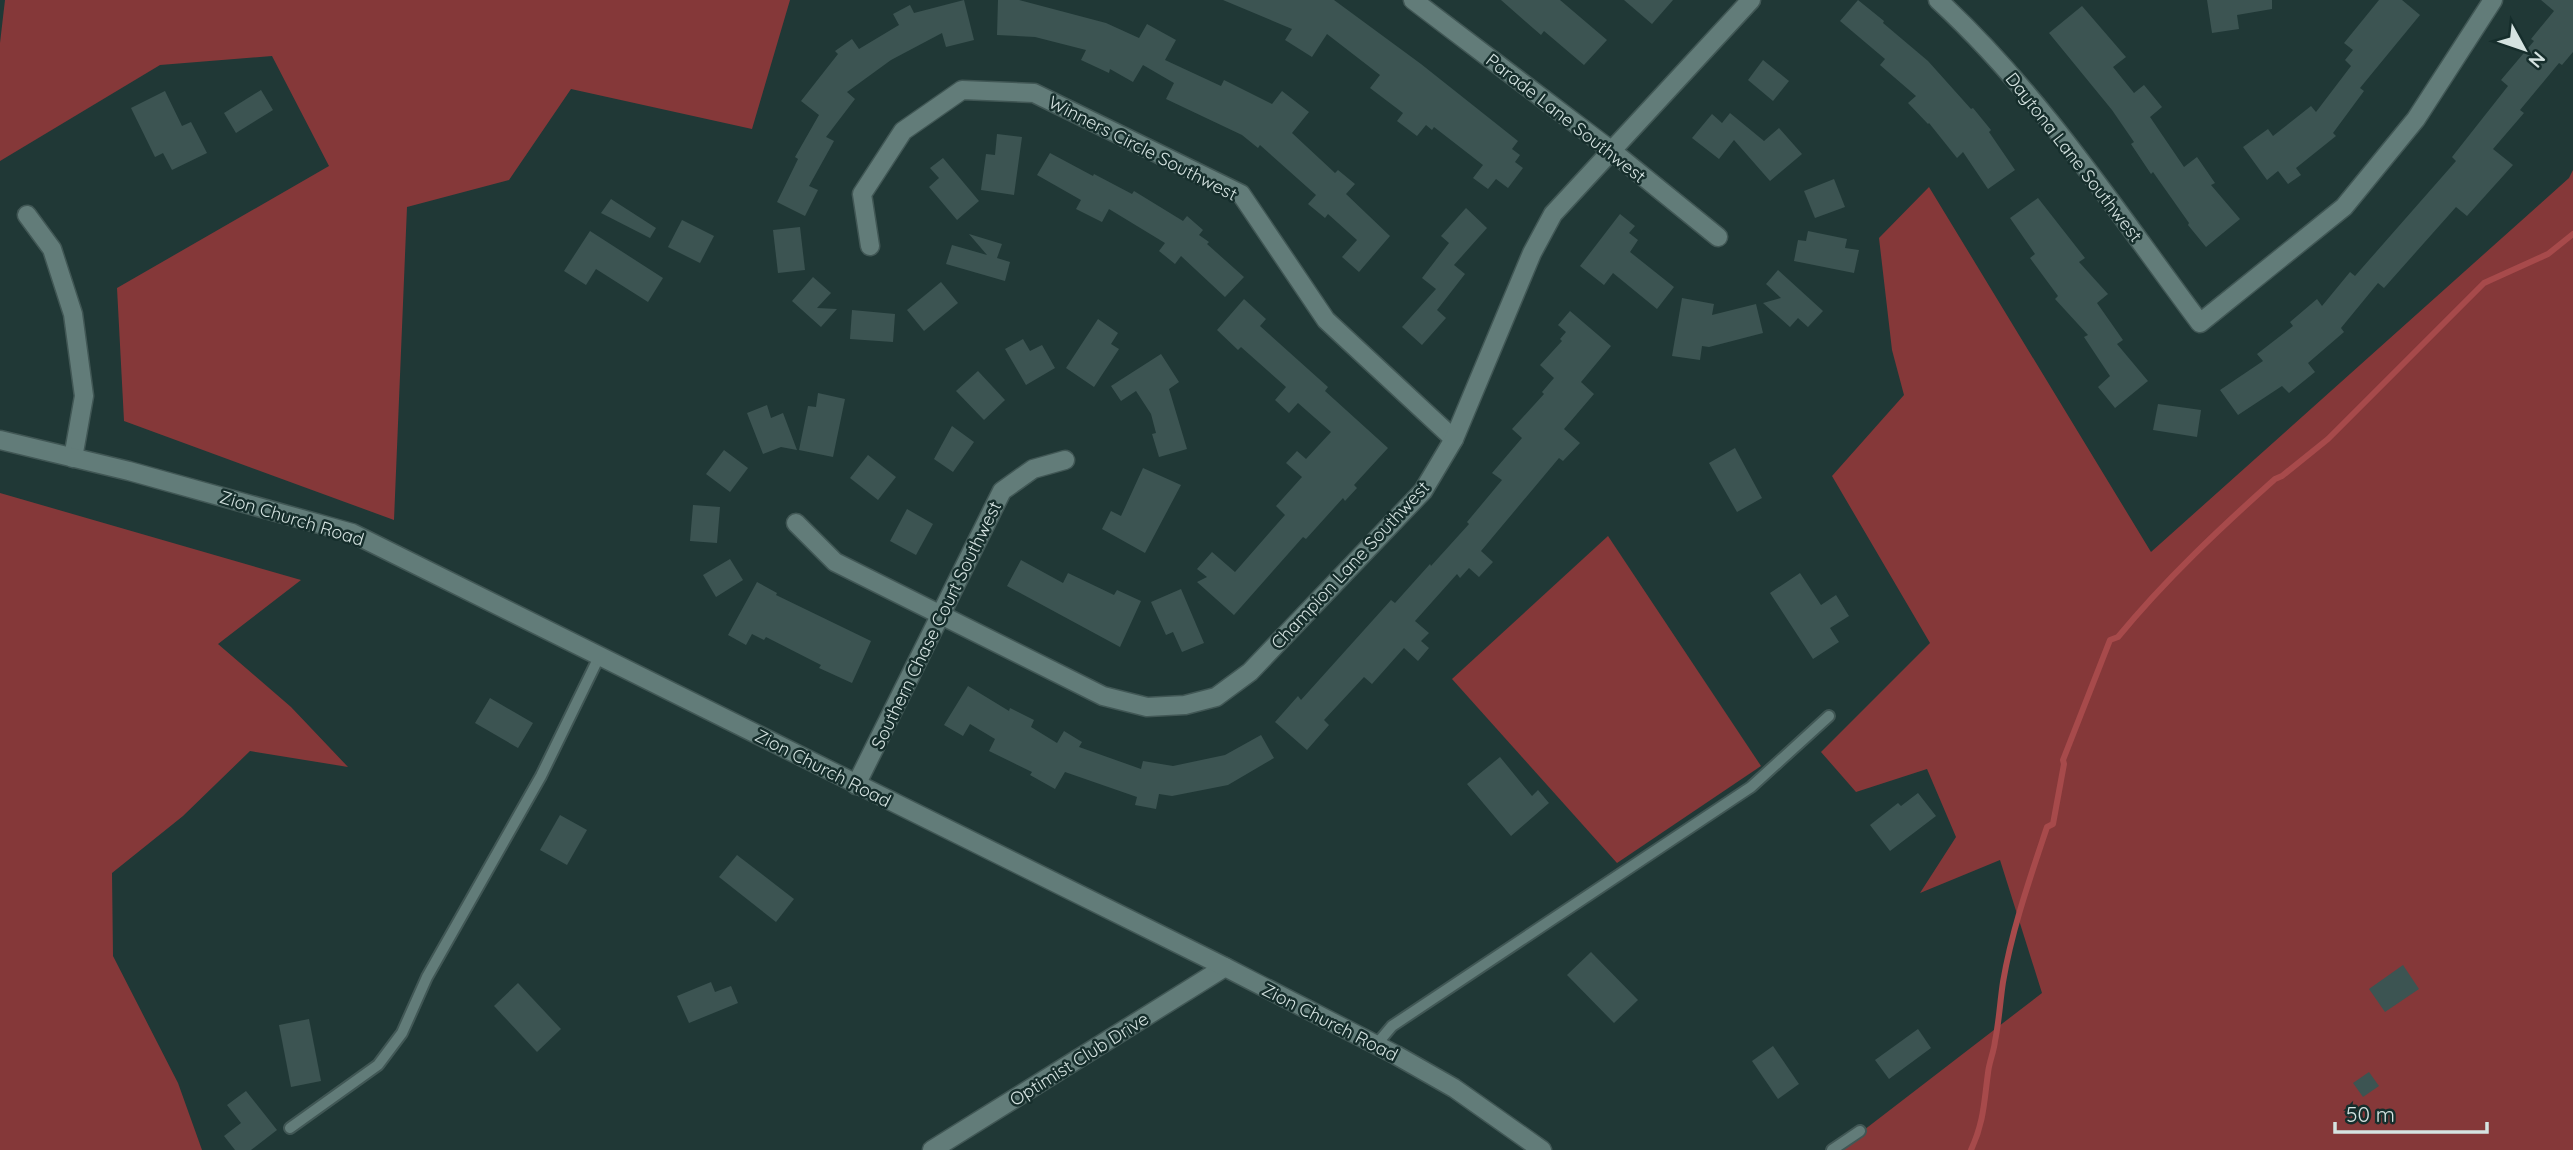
<svg xmlns="http://www.w3.org/2000/svg" width="2573" height="1150" font-family="Quicksand,sans-serif">
<style>
.green{fill:#853839}
.lines{fill:none;stroke-linecap:round;stroke-linejoin:round}
.stream{stroke:#a74a4b;stroke-width:6}
.building{fill:#3c5452}
.service-casing{stroke:#415755;stroke-width:14}
.minor-casing{stroke:#415755;stroke-width:21}
.tertiary-casing{stroke:#415755;stroke-width:21}
.service{stroke:#627c79;stroke-width:10}
.minor{stroke:#627c79;stroke-width:18}
.tertiary{stroke:#627c79;stroke-width:18}
.labels{text-anchor:middle;dominant-baseline:central;stroke-width:5;stroke-linejoin:round;paint-order:stroke}
.street-label{font-size:18px;fill:#d5e3e1;stroke:#162e2c}
</style>
<rect width="100%" height="100%" fill="#203836"/>
<g class="green">
<path d="M5 0H790L752 129 571 89 509 180 407 207 394 520 124 421 117 288 329 166 272 56 160 65 0 161V43Z"/>
<path d="M2573 170V1150H1838L2042 993 2000 860 1920 893 1956 837 1927 769 1856 792 1821 752 1930 643 1832 476 1904 395 1892 350 1879 238 1929 187 2151 552 2569 178Z"/>
<path d="M0 493 301 580 218 644 291 707 348 767 250 751 183 816 112 873 113 956 178 1083 202 1150H0Z"/>
<path d="M1608 536 1761 766 1617 863 1452 679Z"/>
</g>
<g class="lines">
<path class="stream" d="M1971 1150C1984 1122 1984 1102 1988 1073 1989 1062 1994 1052 1995 1041 1999 1022 2000 1002 2003 982 2012 929 2030 878 2047 827L2053 824 2064 764 2063 760 2110 640 2118 637C2165 580 2219 529 2275 479L2282 476 2328 439 2484 283 2548 254 2573 234"/>
</g>
<g class="building">
<path d="M964 0 974 40 946 47 942 33 891 60 847 92 855 99 826 137 834 141 809 186 818 190 805 216 777 202 798 159 795 157 819 115 801 101 838 54 835 51 852 39 859 49 899 25 893 14 910 5 914 13Z"/>
<path d="M998 0H1019L1106 23 1139 38 1147 24 1176 40 1165 60 1221 86 1224 80 1272 104 1282 91 1309 112 1292 133 1335 173 1338 170 1355 184 1346 194 1390 236 1359 272 1342 257 1357 240 1328 214 1325 218 1308 204 1316 195 1260 145 1258 148 1242 135 1166 99 1174 83 1143 65 1133 82 1110 69 1109 73 1081 60 1086 50 1035 37 997 35Z"/>
<path d="M1223 0H1334L1421 64 1518 141 1512 149 1520 155 1515 162 1523 168 1508 188 1496 179 1488 189 1473 178 1483 165 1434 127 1432 130 1426 125 1417 136 1397 121 1403 113 1370 88 1380 75 1327 34 1312 57 1285 40 1292 29Z"/>
<path d="M1501 0H1560L1607 40 1584 65 1544 31 1541 35Z"/>
<path d="M1624 0H1673L1652 24Z"/>
<path d="M1858 0 1884 21 1883 23 1928 61 1971 109 1973 108 1991 130 1989 132 2015 170 1988 189 1963 152 1957 158 1929 123 1928 124 1908 103 1916 96 1880 65 1885 59 1840 21Z"/>
<path d="M2207 0H2272V9L2237 15 2239 29 2212 33Z"/>
<path d="M2379 0H2402L2420 15 2360 88 2364 91 2333 133 2336 136 2296 168 2301 175 2288 184 2278 171 2267 180 2243 147 2268 129 2273 136 2311 106 2316 112 2351 66 2345 60 2353 50 2344 43Z"/>
<path d="M2541 0H2573V52L2562 65 2559 63 2520 110 2524 113 2493 149 2513 165 2467 216 2456 207 2384 288 2378 283 2341 328 2344 332 2308 363 2315 372 2289 393 2282 386 2238 415 2220 390 2263 361 2257 354 2293 326 2290 322 2317 299 2322 306 2350 272 2355 276 2456 161 2452 157 2508 86 2501 80 2534 41 2531 39 2554 11Z"/>
<path d="M2082 6 2126 57 2113 67 2134 93 2144 85 2162 107 2150 117 2184 167 2197 157 2215 183 2211 185 2240 219 2206 247 2188 225 2189 223 2153 172 2151 174 2131 144 2134 142 2112 110 2049 33Z"/>
<path d="M1763 60 1789 81 1773 101 1748 80Z"/>
<path d="M261 90 273 110 236 133 224 113Z"/>
<path d="M165 91 182 126 191 122 207 153 172 170 163 153 155 157 131 108Z"/>
<path d="M1730 113 1764 141 1779 128 1802 154 1770 181 1734 140 1719 159 1692 138 1712 114 1722 123Z"/>
<path d="M997 134 1022 137 1014 195 981 190 986 154 995 155Z"/>
<path d="M1050 153 1093 176 1094 174 1132 194 1134 191 1183 221 1187 216 1203 230 1199 235 1209 242 1207 244 1244 277 1225 297 1181 256 1175 264 1159 251 1165 243 1109 209 1102 222 1076 209 1081 200 1037 175Z"/>
<path d="M943 158 979 201 957 220 929 187 939 178 930 168Z"/>
<path d="M1834 179 1845 207 1815 218 1804 191Z"/>
<path d="M2038 198 2085 258 2079 262 2108 294 2097 303 2123 340 2117 344 2148 381 2115 408 2098 387 2110 376 2084 337 2088 335 2055 299 2058 296 2030 258 2035 254 2010 218Z"/>
<path d="M611 199 656 228 650 238 601 213Z"/>
<path d="M1466 208 1487 228 1454 265 1465 274 1437 310 1446 318 1422 345 1402 327 1436 289 1422 278 1449 243 1441 236Z"/>
<path d="M1620 214 1635 226 1629 233 1638 240 1630 252 1674 287 1657 309 1613 273 1604 285 1580 266Z"/>
<path d="M682 220 714 236 700 263 668 247Z"/>
<path d="M800 227 805 270 778 273 773 230Z"/>
<path d="M590 231 663 278 648 302 596 269 586 285 564 271Z"/>
<path d="M1808 231 1847 239 1845 248 1859 250 1854 273 1794 261 1798 240 1806 241Z"/>
<path d="M969 234 1002 244 997 258 1010 262 1005 281 946 264 952 245 987 255Z"/>
<path d="M1778 270 1823 311 1808 327 1798 318 1790 327 1763 303 1781 298 1766 284Z"/>
<path d="M813 277 831 293 817 308 837 309 821 327 792 301Z"/>
<path d="M941 282 958 303 924 331 907 310Z"/>
<path d="M1682 298 1714 304 1712 315 1756 304 1763 333 1709 347 1702 346 1700 360 1672 356Z"/>
<path d="M1244 299 1266 319 1260 326 1328 387 1325 391 1388 448 1354 485 1357 488 1345 501 1343 498 1306 539 1303 537 1234 615 1197 582 1207 577 1197 569 1212 552 1235 572 1285 515 1276 506 1302 477 1286 463 1297 451 1306 459 1331 432 1298 403 1289 413 1275 400 1286 387 1241 347 1238 350 1217 330Z"/>
<path d="M852 310 895 314 893 342 850 339Z"/>
<path d="M1570 311 1611 346 1581 382 1594 394 1564 429 1580 443 1563 461 1559 458 1481 551 1493 562 1479 577 1469 568 1460 578 1457 574 1415 621 1429 633 1421 641 1429 648 1418 661 1404 648 1372 684 1364 677 1324 720 1329 725 1307 750 1275 722 1298 696 1301 700 1391 600 1395 603 1430 564 1431 566 1469 524 1467 522 1502 480 1492 473 1522 438 1512 429 1544 394 1542 392 1554 378 1540 365 1562 341 1560 339 1566 332 1558 325Z"/>
<path d="M1098 319 1118 333 1111 344 1119 349 1094 387 1066 368Z"/>
<path d="M1023 339 1030 351 1042 345 1055 368 1026 385 1005 349Z"/>
<path d="M1161 354 1179 382 1169 389 1187 449 1159 457 1152 434 1156 433 1151 414 1136 391 1121 401 1111 386Z"/>
<path d="M978 371 1005 400 984 420 956 391Z"/>
<path d="M818 393 845 399 833 457 799 450 808 406 816 407Z"/>
<path d="M2158 404 2201 410 2197 437 2153 430Z"/>
<path d="M767 405 771 418 783 413 797 450 781 447 763 454 747 413Z"/>
<path d="M952 426 974 442 953 472 934 459Z"/>
<path d="M1735 448 1762 498 1737 512 1709 463Z"/>
<path d="M724 450 748 468 730 492 706 474Z"/>
<path d="M868 455 896 477 878 500 850 478Z"/>
<path d="M1143 468 1181 485 1145 553 1102 529 1111 511 1121 516Z"/>
<path d="M693 505 720 507 717 543 690 541Z"/>
<path d="M907 509 933 524 916 555 890 541Z"/>
<path d="M730 559 743 580 716 597 703 575Z"/>
<path d="M1021 560 1063 583 1068 573 1114 595 1117 590 1141 601 1120 647 1007 586Z"/>
<path d="M1800 573 1821 605 1836 595 1849 616 1830 628 1839 642 1813 659 1770 593Z"/>
<path d="M757 582 777 593 776 595 871 641 852 683 819 668 821 665 766 637 764 640 752 634 746 645 728 635Z"/>
<path d="M1181 589 1204 643 1182 652 1173 632 1166 635 1151 602Z"/>
<path d="M968 686 1009 711 1010 708 1034 720 1031 727 1057 743 1064 731 1082 742 1079 747 1141 769 1143 761 1173 766 1225 755 1261 735 1274 758 1228 785 1172 796 1159 794 1156 809 1135 805 1137 797 1065 772 1055 789 1030 775 1032 772 989 751 995 739 970 724 963 736 944 725Z"/>
<path d="M490 698 533 723 518 748 475 723Z"/>
<path d="M1500 757 1532 796 1538 790 1549 803 1511 836 1467 784Z"/>
<path d="M1918 793 1936 816 1890 851 1870 825 1898 803 1901 806Z"/>
<path d="M560 815 587 830 567 865 540 850Z"/>
<path d="M737 855 794 899 776 922 719 877Z"/>
<path d="M1591 952 1638 1000 1614 1023 1567 975Z"/>
<path d="M2403 965 2419 989 2385 1012 2369 989Z"/>
<path d="M711 982 715 992 731 986 738 1003 689 1023 677 996Z"/>
<path d="M518 983 561 1029 537 1052 494 1006Z"/>
<path d="M309 1019 321 1081 291 1087 279 1025Z"/>
<path d="M1918 1029 1931 1048 1889 1079 1875 1060Z"/>
<path d="M1773 1046 1799 1084 1778 1099 1752 1061Z"/>
<path d="M2369 1072 2379 1086 2363 1097 2353 1083Z"/>
<path d="M246 1091 277 1130 251 1150H235L224 1136 241 1123 227 1105Z"/>
</g>
<g class="lines">
<defs>
<g id="service">
<path d="M1376 1045 1392 1026 1751 787 1829 716"/>
<path d="M290 1128 378 1065 402 1033 427 977 541 776 600 655"/>
<path d="M1832 1150 1860 1131"/>
</g>
<g id="minor">
<path d="M1413 0 1612 151 1718 237"/>
<path d="M1938 0C2040 94 2117 212 2200 323L2344 207 2416 119 2493 0"/>
<path d="M27 215 52 249 73 314 84 396 73 458"/>
<path d="M870 246 862 194 903 131 962 90 1034 93 1241 194 1326 320 1454 439"/>
<path d="M796 523 835 562 1103 696 1147 707 1185 705 1216 697 1250 672 1423 491 1454 439 1532 253 1553 214 1751 0"/>
<path d="M856 785 1002 491 1033 469 1065 460"/>
<path d="M932 1150 1225 967"/>
</g>
<path id="tertiary" d="M0 440 129 471 352 533 1225 967 1396 1055 1454 1088 1542 1150"/>
</defs>
<use href="#service" class="service-casing"/>
<use href="#minor" class="minor-casing"/>
<use href="#tertiary" class="tertiary-casing"/>
<use href="#service" class="service"/>
<use href="#minor" class="minor"/>
<use href="#tertiary" class="tertiary"/>
</g>
<g class="labels">
<g class="street-label">
<text transform="translate(1566 118) rotate(38)">Parade Lane Southwest</text>
<text transform="translate(1143 148) rotate(27)">Winners Circle Southwest</text>
<text transform="translate(2074 157) rotate(52)">Daytona Lane Southwest</text>
<text transform="translate(292 518) rotate(17)">Zion Church Road</text>
<text transform="translate(1350 565) rotate(-47)">Champion Lane Southwest</text>
<text transform="translate(936 625) rotate(-64)">Southern Chase Court Southwest</text>
<text transform="translate(823 768) rotate(27)">Zion Church Road</text>
<text transform="translate(1330 1022) rotate(27)">Zion Church Road</text>
<text transform="translate(1079 1059) rotate(-32)">Optimist Club Drive</text>
</g>
</g>
<g transform="translate(2524 49) rotate(130)" stroke="#162e2c" stroke-width="5" paint-order="stroke">
<path d="M0-5L12 26L0 18L-12 26Z" fill="#d5e3e1"/>
<text y="-10" font-size="19" font-weight="bold" text-anchor="middle" fill="#d5e3e1">N</text>
</g>
<path d="M2335 1122v10h152v-10" fill="none" stroke="#d5e3e1" stroke-width="3.5"/>
<text x="2346" y="1122" font-size="21" fill="#d5e3e1" stroke="#162e2c" stroke-width="5" paint-order="stroke">50 m</text>
</svg>
